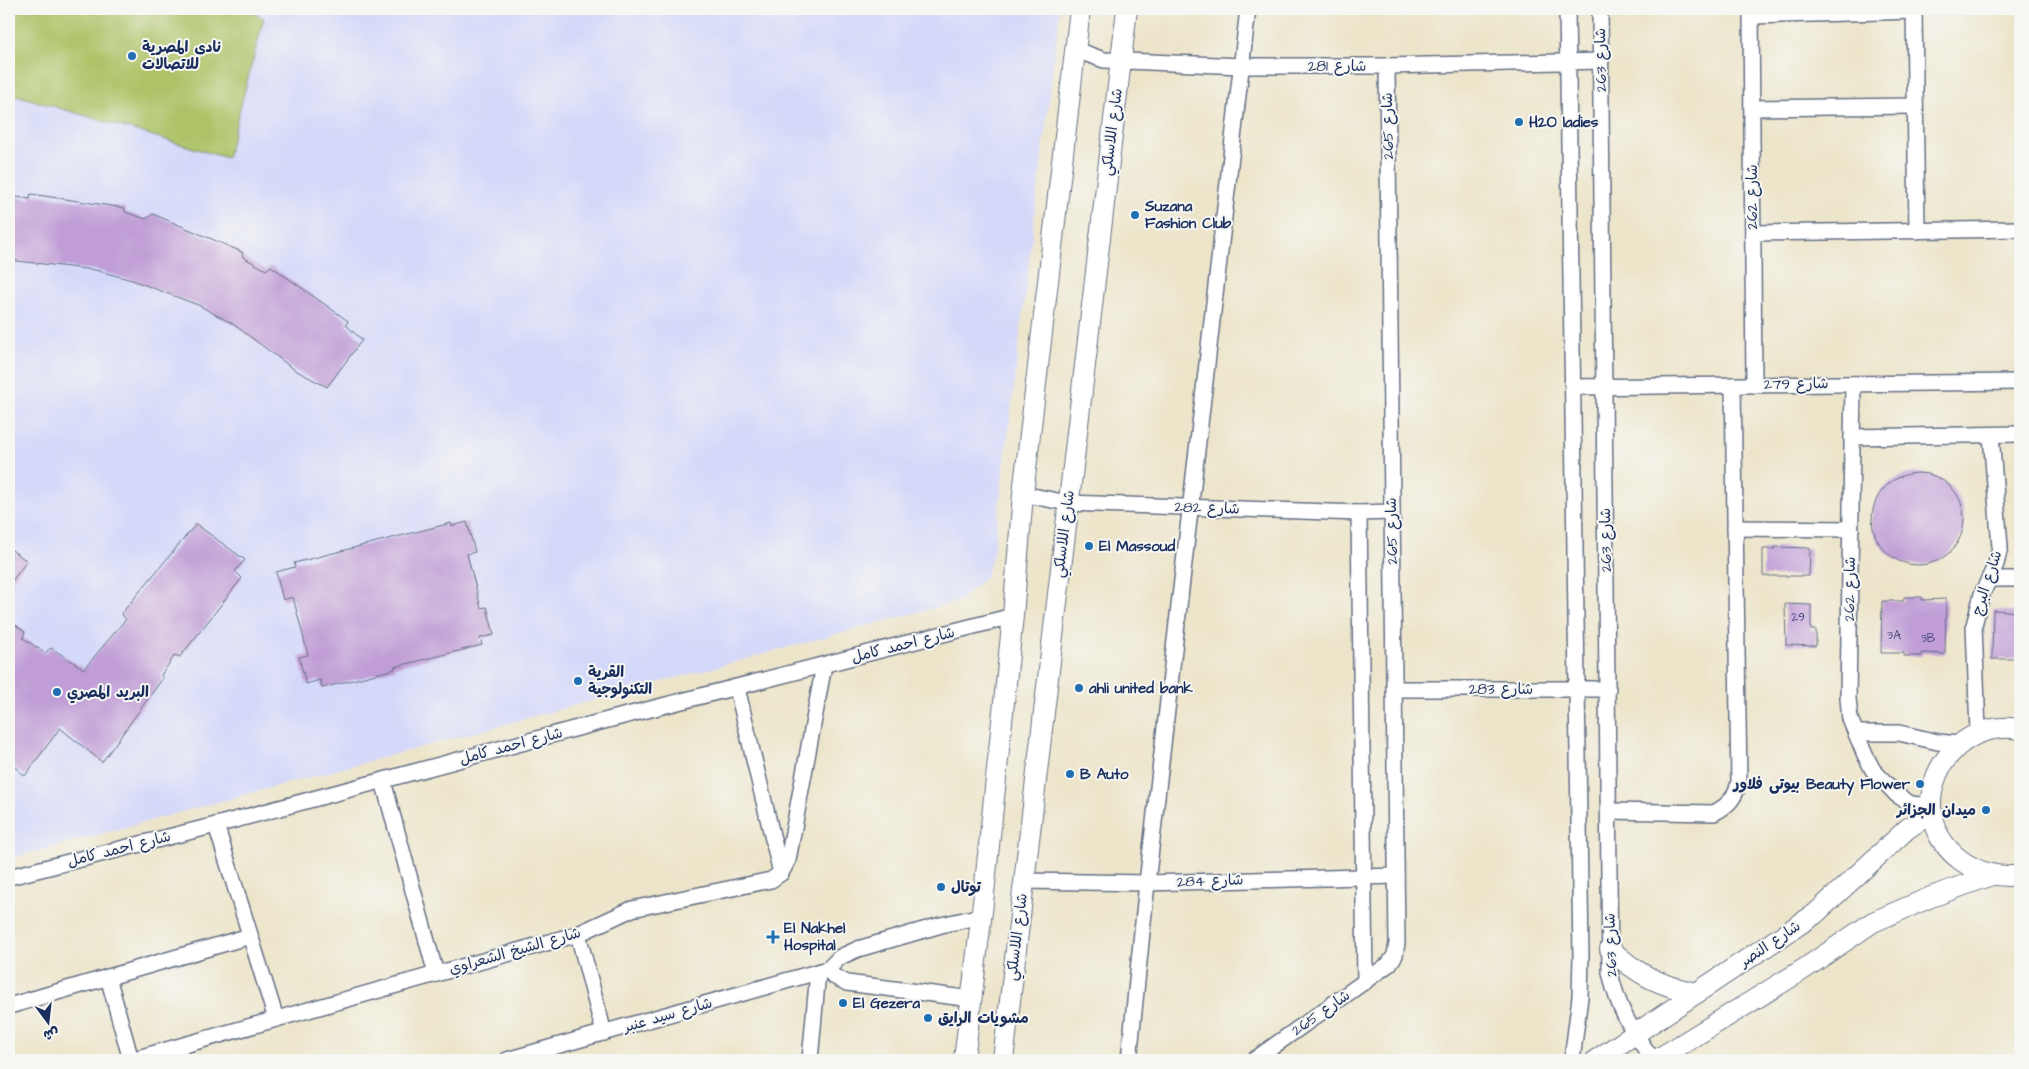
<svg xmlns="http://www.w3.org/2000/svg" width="2029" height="1069" font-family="'Architects Daughter','Playpen Sans Arabic',sans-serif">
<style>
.built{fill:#d4d8f9}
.green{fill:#aec367;stroke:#647962}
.building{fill:#c09dd6}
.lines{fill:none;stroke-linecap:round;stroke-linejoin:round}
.street-casing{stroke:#646f84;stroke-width:18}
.secondary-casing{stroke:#646f84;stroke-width:22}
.street{stroke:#fff;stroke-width:15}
.secondary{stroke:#fff;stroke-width:20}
.poi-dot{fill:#1f6fb2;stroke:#f6f6f2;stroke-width:2}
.labels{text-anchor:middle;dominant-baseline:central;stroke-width:4;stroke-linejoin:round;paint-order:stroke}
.number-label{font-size:12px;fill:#444a7c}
.poi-label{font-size:15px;font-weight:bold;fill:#1b2f5e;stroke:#f6f6f2;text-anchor:start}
.street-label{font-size:15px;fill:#1b2f5e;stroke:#f6f6f2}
</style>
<rect width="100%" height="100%" fill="#f6f6f2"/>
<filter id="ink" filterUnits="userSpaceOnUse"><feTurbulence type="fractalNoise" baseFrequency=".02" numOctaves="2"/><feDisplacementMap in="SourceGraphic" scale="10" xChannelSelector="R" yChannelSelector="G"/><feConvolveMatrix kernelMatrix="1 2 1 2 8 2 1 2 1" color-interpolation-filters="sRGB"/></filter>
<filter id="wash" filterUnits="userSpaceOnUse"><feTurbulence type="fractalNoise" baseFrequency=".0096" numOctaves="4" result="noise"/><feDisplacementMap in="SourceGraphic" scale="20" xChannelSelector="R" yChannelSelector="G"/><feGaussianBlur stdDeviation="1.12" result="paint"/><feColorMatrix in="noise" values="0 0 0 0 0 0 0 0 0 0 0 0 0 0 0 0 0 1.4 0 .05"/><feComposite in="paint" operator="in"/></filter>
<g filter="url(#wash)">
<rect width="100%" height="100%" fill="#ede5ca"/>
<path class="built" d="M246 9H1060L994 550 986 576 959 601 9 859V93L227 158 264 17Z"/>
<path class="green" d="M9 9H246L264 18 227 158 9 93Z"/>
<g id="blocks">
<g class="building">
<path d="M31 194 125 208V212L146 219 153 214 242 252 243 257 266 270 271 266 348 321 346 325 362 340 327 387 295 370 233 324 198 305 132 280 95 270 9 260 10 196 30 199Z"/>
<circle cx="1918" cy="519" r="46"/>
<path d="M467 522 475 552 467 554 481 608 487 607 494 635 480 638 482 645 394 667 395 669 322 688 320 680 306 684 299 657 308 655 293 597 283 600 276 572 295 567 294 563 451 523 452 526Z"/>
<path d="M196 524 245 560 235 571 242 578 180 657 175 655 161 675 163 678 102 762 60 728 25 776 9 762V620L25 632 23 638 45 653 51 648 84 669 126 619 121 614Z"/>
<path d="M1775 547 1810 548 1809 576H1763V549H1775Z"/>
<path d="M9 548 27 561 9 585Z"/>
<path d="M1904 597H1922V600L1946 599 1945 654 1922 653V656H1904V653H1881L1882 601H1904Z"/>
<path d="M1785 604 1811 605V630H1816V646L1786 645Z"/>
<path d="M1993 610 2020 612V659H1992Z"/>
</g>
</g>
</g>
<g filter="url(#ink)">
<use href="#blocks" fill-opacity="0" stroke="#646f84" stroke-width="1"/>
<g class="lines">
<defs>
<g id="street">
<path d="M1567 9 1581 956 1580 997 1572 1060"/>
<path d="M1600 9 1610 972C1618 1010 1631 1029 1653 1060"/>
<path d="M1751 9 1754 385"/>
<path d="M1914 9 1917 231"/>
<path d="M1751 16 1914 11"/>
<path d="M1076 50 1104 60 1241 66H1387L1601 61"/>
<path d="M1752 108 1915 106"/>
<path d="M1753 233 2020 229"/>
<path d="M1853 384 1848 698 1850 719 1865 755 1873 770 1897 795 1911 804 1931 806"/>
<path d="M1573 387 2020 382"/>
<path d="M1852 437 2020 434"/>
<path d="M1023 494 1067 503 1359 513 1392 512"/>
<path d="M1359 513 1365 982"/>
<path d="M1735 528 1851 529"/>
<path d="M1989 579H2020"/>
<path d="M737 688 781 873"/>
<path d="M1394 689H1608"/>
<path d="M1978 732 1974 625 1982 594 1996 564 2000 547 1991 435"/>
<path d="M1857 733H1899L1938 742 1959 744"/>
<path d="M383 781 436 974"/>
<path d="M1609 811 1714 813C1729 805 1735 798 1739 782L1733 385"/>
<path d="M216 825 276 1019"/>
<path d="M9 877 216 825 600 722 1013 616"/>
<path d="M1023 881 1147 883 1396 876"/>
<path d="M578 934 604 1033"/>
<path d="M828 969 833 976 847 983 972 999"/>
<path d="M108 977 131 1060"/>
<path d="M9 1006 250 936"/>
<path d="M131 1060 578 934 632 909 771 880 781 873 788 860 824 665"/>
<path d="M507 1060 828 969 840 957 858 949 941 925 982 916"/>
<path d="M810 1060 818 972"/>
<path d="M1129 1060 1147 883 1248 9"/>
<path d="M1254 1060 1389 964 1395 955 1397 943 1387 66"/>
</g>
<g id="secondary">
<path d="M2020 729C1973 720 1929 759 1931 808 1934 852 1979 882 2020 875"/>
<path d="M1610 949C1638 975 1660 986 1697 993"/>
<path d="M964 1060 983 903 1013 616 1023 494 1080 9"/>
<path d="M1003 1060 1127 9"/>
<path d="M1596 1060 1815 914 1907 829 1932 812"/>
<path d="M1656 1060 1804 969 1873 922 1931 897 1992 875"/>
</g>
</defs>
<use href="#street" class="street-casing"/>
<use href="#secondary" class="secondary-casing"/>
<use href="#street" class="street"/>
<use href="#secondary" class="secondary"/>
</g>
</g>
<g class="poi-dot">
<circle cx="132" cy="56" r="5"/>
<circle cx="1519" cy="122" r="5"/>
<circle cx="1135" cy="215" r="5"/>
<circle cx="1089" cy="546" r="5"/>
<circle cx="578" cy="681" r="5"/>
<circle cx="1079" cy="688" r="5"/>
<circle cx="57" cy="692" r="5"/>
<circle cx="1070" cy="774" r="5"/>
<circle cx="1920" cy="784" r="5"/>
<circle cx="1986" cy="810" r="5"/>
<circle cx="941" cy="887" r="5"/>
<path d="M770.5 929.5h5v5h5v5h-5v5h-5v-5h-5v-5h5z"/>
<circle cx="843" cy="1003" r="5"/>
<circle cx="928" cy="1018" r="5"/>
</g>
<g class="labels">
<g class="number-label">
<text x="1798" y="617">29</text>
<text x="1894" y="635">3A</text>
<text x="1928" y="638">3B</text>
</g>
<g class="poi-label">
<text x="142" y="47">نادى المصرية<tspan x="142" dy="17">للاتصالات</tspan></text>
<text x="1529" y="122">H2O ladies</text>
<text x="1145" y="206">Suzana<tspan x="1145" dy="17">Fashion Club</tspan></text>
<text x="1099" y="546">El Massoud</text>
<text x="588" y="672">القرية<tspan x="588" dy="17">التكنولوجية</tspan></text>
<text x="1089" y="688">ahli united bank</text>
<text x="67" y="692">البريد المصري</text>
<text x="1080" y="774">B Auto</text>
<text x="1910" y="784" text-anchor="end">بيوتى فلاور Beauty Flower</text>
<text x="1976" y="810" text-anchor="end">ميدان الجزائر</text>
<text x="951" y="887">توتال</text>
<text x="784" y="928">El Nakhel<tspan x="784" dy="17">Hospital</tspan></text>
<text x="853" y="1003">El Gezera</text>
<text x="938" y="1018">مشويات الرايق</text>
</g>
<g class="street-label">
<text transform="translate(1601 60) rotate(-91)">شارع 263</text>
<text x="1337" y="66">شارع 281</text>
<text transform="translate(1388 126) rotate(-91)">شارع 265</text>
<text transform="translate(1112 132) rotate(-83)">شارع اللاسلكي</text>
<text transform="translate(1752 197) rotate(-90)">شارع 262</text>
<text transform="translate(1796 384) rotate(-1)">شارع 279</text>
<text transform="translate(1207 508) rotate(2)">شارع 282</text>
<text transform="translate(1392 531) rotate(-91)">شارع 265</text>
<text transform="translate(1064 534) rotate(-83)">شارع اللاسلكي</text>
<text transform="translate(1606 540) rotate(-91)">شارع 263</text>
<text transform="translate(1987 583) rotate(-72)">شارع البرج</text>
<text transform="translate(1850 589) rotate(-89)">شارع 262</text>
<text transform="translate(903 645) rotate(-14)">شارع احمد كامل</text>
<text x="1501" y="689">شارع 283</text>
<text transform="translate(511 746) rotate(-15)">شارع احمد كامل</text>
<text transform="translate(119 849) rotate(-14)">شارع احمد كامل</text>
<text transform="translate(1210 881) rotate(-2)">شارع 284</text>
<text transform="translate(1017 937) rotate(-83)">شارع اللاسلكي</text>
<text transform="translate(1770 944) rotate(-34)">شارع النصر</text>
<text transform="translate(1611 945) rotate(-92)">شارع 263</text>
<text transform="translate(515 951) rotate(-16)">شارع الشيخ الشعراوي</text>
<text transform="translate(1321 1013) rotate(-35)">شارع 265</text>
<text transform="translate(668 1015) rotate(-16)">شارع سيد عنبر</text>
</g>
</g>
<rect width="2029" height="1069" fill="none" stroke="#f6f6f2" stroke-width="30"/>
<g transform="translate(48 1022) rotate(165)" stroke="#f6f6f2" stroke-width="4" paint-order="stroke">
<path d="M0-4L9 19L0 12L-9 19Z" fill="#1b2f5e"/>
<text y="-8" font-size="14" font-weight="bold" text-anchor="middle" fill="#1b2f5e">ش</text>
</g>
</svg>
